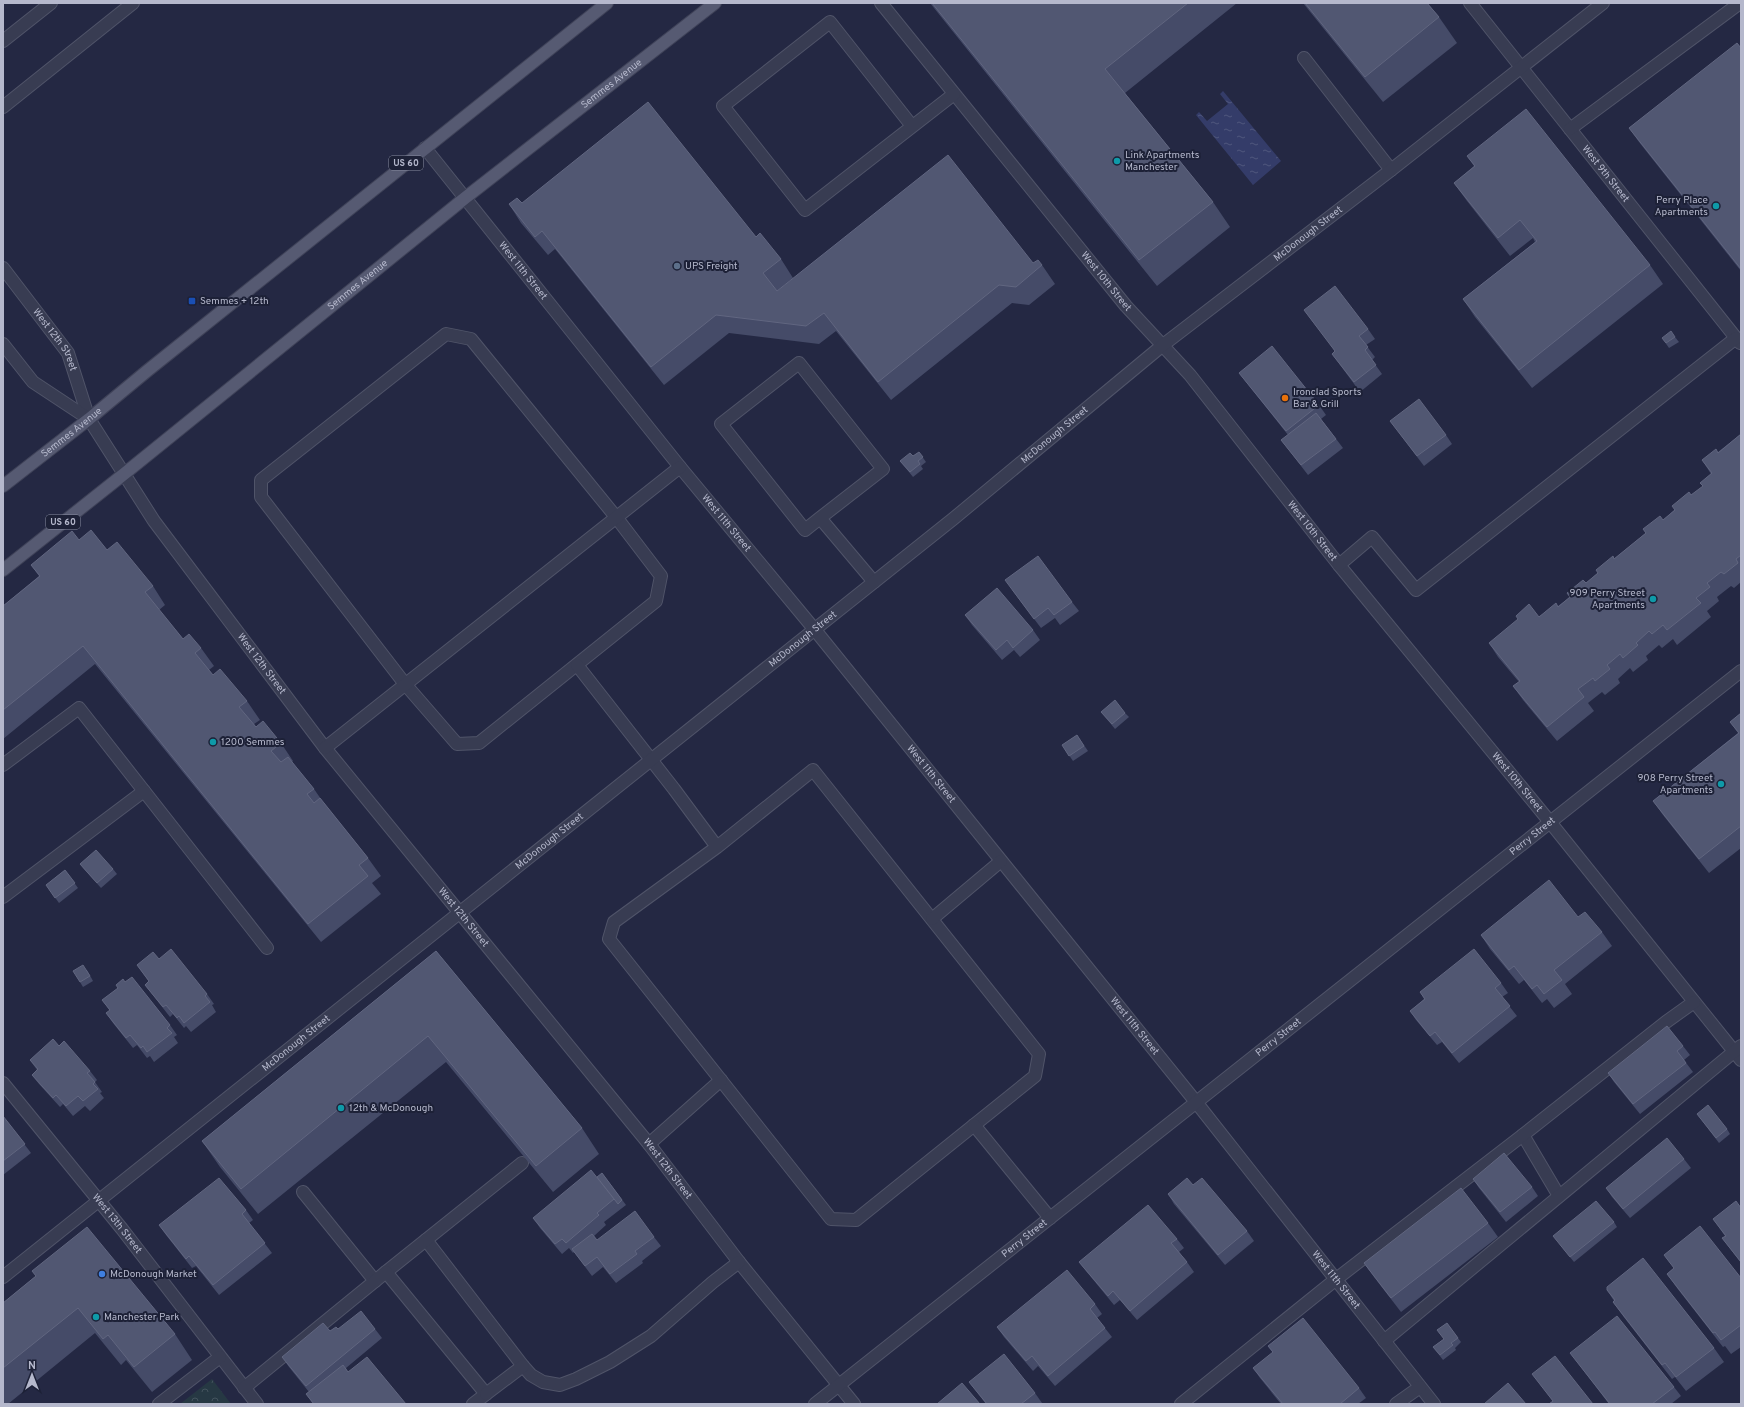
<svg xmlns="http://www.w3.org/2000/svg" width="1744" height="1407" font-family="Overpass,sans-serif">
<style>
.forest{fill:url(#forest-crowns)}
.water{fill:url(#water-ripples)}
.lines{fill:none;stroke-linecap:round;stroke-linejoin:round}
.minor-casing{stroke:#505469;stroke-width:14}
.major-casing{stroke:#3f4258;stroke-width:14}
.minor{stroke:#383c52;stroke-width:12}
.major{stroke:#565a72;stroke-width:12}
.wall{fill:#454b68}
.building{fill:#515772;stroke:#616680}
.culture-dot{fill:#0f9aa8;stroke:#1d2137;stroke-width:1.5}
.service-dot{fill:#5c6f8a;stroke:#1d2137;stroke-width:1.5}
.transit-dot{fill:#1a4fb4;stroke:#1d2137;stroke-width:1.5}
.food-dot{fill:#e8710a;stroke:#1d2137;stroke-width:1.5}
.shop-dot{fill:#3f7fe0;stroke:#1d2137;stroke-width:1.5}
.labels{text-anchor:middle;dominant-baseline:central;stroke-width:4;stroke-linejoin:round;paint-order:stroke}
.shield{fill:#1d2137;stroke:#878b9f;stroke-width:1}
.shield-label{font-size:9px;font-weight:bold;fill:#b5b8cc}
.street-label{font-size:10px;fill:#b5b8cc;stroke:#1d2137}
.poi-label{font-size:10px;fill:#b5b8cc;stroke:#1d2137;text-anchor:start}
</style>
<defs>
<pattern id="forest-crowns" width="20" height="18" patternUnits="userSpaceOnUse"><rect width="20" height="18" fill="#263843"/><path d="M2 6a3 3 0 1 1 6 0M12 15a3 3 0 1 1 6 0" fill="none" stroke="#43535d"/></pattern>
<pattern id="water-ripples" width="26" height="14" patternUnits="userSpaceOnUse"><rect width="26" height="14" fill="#343c69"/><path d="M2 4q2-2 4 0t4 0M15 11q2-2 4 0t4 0" fill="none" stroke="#4f567d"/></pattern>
</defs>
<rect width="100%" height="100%" fill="#242843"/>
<path class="forest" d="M212 1379 231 1404H180Z"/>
<path class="water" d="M1223 91 1281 161 1253 185 1196 115 1199 112 1207 121 1228 104 1220 94Z"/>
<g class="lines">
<defs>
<g id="minor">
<path id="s1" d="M881 3 1126 306 1190 375 1339 565 1550 822 1741 1060"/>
<path id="s2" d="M1470 3 1740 343"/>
<path d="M3 41 51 3"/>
<path d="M1304 58 1391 170"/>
<path d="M3 107 133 3"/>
<path d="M912 126 830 22 723 106 805 210 954 94"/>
<path d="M1570 129 1740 3"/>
<path id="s3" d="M425 148 680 467 815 630 1196 1102 1434 1404"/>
<path id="s4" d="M3 268 68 353 89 419 154 521 325 748 649 1144 739 1262 854 1404"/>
<path d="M446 334 471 339 616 517 661 576 656 601 479 743 457 744 405 684 261 497V480Z"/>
<path d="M3 344 33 382 89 419"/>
<path d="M820 518 805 530 721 424 799 363 883 469 820 518 874 582"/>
<path d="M1339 565 1372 537 1416 590 1736 338"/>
<path d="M577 665 674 789 717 847 813 770 1039 1054 1035 1076 856 1220 831 1219 609 939 614 922 717 847"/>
<path d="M325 748 680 467"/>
<path d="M3 765 79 708 144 791"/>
<path d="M3 897 144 791 267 948"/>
<path d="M932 919 1001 861"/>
<path id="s5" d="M3 1083 122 1229 257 1404"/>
<path d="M974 1125 1050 1218"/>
<path d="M1523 1135 1559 1196"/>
<path d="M649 1144 721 1080"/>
<path d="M303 1192 375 1281"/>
<path d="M426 1240 523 1366 531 1375 543 1382 560 1385 576 1379 610 1362 651 1336 713 1282 739 1262"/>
<path d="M386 1272 522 1163"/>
<path id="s6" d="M3 1277 953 519 1163 345 1391 170 1603 3"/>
<path d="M1384 1341 1741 1046"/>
<path d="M244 1388 386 1272 486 1394 473 1404"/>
<path d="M486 1394 523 1366"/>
<path d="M159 1404 220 1357"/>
<path id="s7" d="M815 1404 1741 671"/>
<path d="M1181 1404 1335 1280 1523 1135 1666 1022 1694 1002"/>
<path d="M1396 1404 1420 1387"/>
</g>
<g id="major">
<path id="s8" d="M3 486 89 419 147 371 607 3"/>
<path id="s9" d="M3 570 124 474 465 198 715 3"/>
</g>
</defs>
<use href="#minor" class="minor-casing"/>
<use href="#major" class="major-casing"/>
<use href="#minor" class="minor"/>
<use href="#major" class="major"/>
</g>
<g class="wall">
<path d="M930 3H1237L1125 93 1213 202 1230 227 1157 286Z"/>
<path d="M1303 3H1427L1439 17 1457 43 1383 102Z"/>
<path d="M1741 48V271L1639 142 1629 128Z"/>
<path d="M1467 156 1650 265 1663 284 1532 388 1475 317 1463 299 1535 242 1533 238 1510 256 1467 201 1454 183 1474 166Z"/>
<path d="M522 203 756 237 781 259 793 278 777 291 1033 263 1042 265 1055 284 1029 305 1012 303 891 400 836 331 819 344 729 333 664 385 555 249 548 255 521 223 509 204Z"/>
<path d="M1304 310 1368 329 1375 339 1366 345 1375 357 1372 360 1382 374 1360 392 1332 354 1335 351Z"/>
<path d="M1675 337 1679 342 1669 348 1662 338Z"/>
<path d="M1239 373 1319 405 1326 415 1321 419 1343 448 1308 475 1281 440 1288 435 1246 382Z"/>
<path d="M1390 421 1446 435 1452 444 1424 466Z"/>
<path d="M1741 434V582L1734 588 1731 586 1717 597 1719 601 1707 611 1711 617 1677 645 1673 639 1662 648 1659 645 1646 656 1648 660 1633 672 1630 668 1618 679 1620 683 1605 695 1602 692 1588 703 1594 711 1557 741 1523 700 1513 686 1519 682 1498 657 1489 643 1558 606 1570 597 1567 593 1586 583 1614 559 1646 533 1643 529 1663 520 1691 495 1703 487 1711 474 1702 460 1718 452Z"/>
<path d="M919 452 926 462 921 466 923 469 913 477 900 461 913 456Z"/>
<path d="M79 540 107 550 153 586 165 605 159 610 183 639 201 648 214 666 209 670 213 675 247 701 260 720 254 724 256 727 281 743 293 761 292 762 314 789 323 802 368 858 381 876 372 883 381 894 321 942 95 664 3 739V606L39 576 31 565Z"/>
<path d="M1012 590 1072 602 1079 611 1060 625 1055 618 1041 628Z"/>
<path d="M965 615 1033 630 1040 640 1020 657 1014 650 1002 660 972 625Z"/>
<path d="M1101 712 1125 713 1129 717 1115 729Z"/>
<path d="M1741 713V848L1709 873 1663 815 1653 801 1738 733 1730 722Z"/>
<path d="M1077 735 1088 751 1073 761 1062 745Z"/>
<path d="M80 864 113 869 117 874 101 888 84 869Z"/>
<path d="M65 870 78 888 59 903 46 885Z"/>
<path d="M1578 917 1602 932 1612 946 1565 984 1572 994 1554 1008 1547 999 1542 1003 1524 980 1519 984 1490 949 1481 935Z"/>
<path d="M436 951 582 1128 599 1154 553 1192 446 1062 258 1214 220 1167 202 1141Z"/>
<path d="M159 959 207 994 214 1004 212 1005 216 1012 191 1032 186 1026 184 1028 173 1014 170 1017 152 994 145 985 149 982 137 965Z"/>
<path d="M87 970 93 981 83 987 80 982Z"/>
<path d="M1501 983 1508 993 1502 997 1517 1016 1459 1063 1442 1042 1437 1045 1416 1020 1410 1011 1424 999 1420 992Z"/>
<path d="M102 1000 170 1025 177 1035 174 1037 178 1043 154 1062 150 1056 147 1058 137 1045 133 1048 113 1023 106 1013 110 1011Z"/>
<path d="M59 1046 90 1071 97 1080 95 1082 102 1092 100 1093 104 1098 90 1111 85 1106 73 1116 63 1104 60 1107 39 1084 32 1075 37 1070 30 1060Z"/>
<path d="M1683 1046 1690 1055 1684 1060 1693 1072 1640 1114 1614 1082 1608 1073Z"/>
<path d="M1697 1114 1727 1129 1730 1134 1719 1143Z"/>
<path d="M3 1116 31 1153 3 1175Z"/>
<path d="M1684 1159 1691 1168 1630 1218 1612 1197 1606 1188Z"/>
<path d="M602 1173 626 1205 604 1222 606 1225 594 1236 597 1240 654 1237 661 1246 642 1261 643 1263 616 1283 603 1267 592 1276 574 1252 573 1253 569 1248 562 1254 540 1228 533 1218 604 1185Z"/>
<path d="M1473 1179 1532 1187 1538 1196 1506 1222 1479 1188Z"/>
<path d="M1193 1185 1247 1231 1254 1241 1225 1265 1174 1204 1168 1194Z"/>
<path d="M1741 1208V1263L1722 1238 1725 1236 1713 1219Z"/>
<path d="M246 1210 253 1220 249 1223 272 1253 219 1295 196 1266 192 1268 166 1235 159 1225Z"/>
<path d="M1614 1222 1617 1227 1574 1262 1553 1236Z"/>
<path d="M1488 1223 1498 1237 1401 1312 1374 1277 1364 1263Z"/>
<path d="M1177 1239 1184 1248 1179 1252 1187 1262 1194 1272 1137 1320 1120 1300 1114 1305 1086 1271 1079 1262Z"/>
<path d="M1664 1255 1741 1278V1347L1731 1354 1725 1346 1723 1347 1677 1288 1667 1274 1674 1268Z"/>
<path d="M32 1271 175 1334 192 1360 152 1392 126 1360 121 1365 95 1333 8 1404H3V1303L36 1276Z"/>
<path d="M1607 1290 1714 1348 1724 1362 1686 1391 1675 1377 1672 1379 1623 1316 1613 1302 1614 1301Z"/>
<path d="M1095 1304 1102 1314 1097 1318 1112 1337 1055 1386 1038 1366 1033 1371 1004 1337 997 1327Z"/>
<path d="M1447 1323 1461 1342 1455 1348 1456 1350 1443 1360 1433 1347 1444 1339 1437 1330Z"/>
<path d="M338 1329H375L382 1338 346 1368 348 1372 406 1404H313L306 1394 309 1392 289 1367 282 1357 330 1331Z"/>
<path d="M1268 1346 1359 1388 1366 1398 1358 1404H1281L1260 1378 1253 1368 1273 1353Z"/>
<path d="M1570 1353 1674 1387 1681 1396 1671 1404H1609L1577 1362Z"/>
<path d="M1532 1374 1593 1404 1553 1401Z"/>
<path d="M969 1382 1035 1393 1042 1403 1041 1404H986Z"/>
</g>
<g class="building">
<path d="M932 3H1188L1105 69 1213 202 1139 260Z"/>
<path d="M1305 3H1427L1439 17 1365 77Z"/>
<path d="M1737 43 1741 48V269L1629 128Z"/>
<path d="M648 102 756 237 760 233 781 259 763 273 777 291 948 155 1033 263 1038 260 1042 265 1016 287 999 285 878 382 824 313 806 326 716 315 651 367 542 231 535 237 509 204 517 198 522 203Z"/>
<path d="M1526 109 1650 265 1519 370 1463 299 1537 241 1520 220 1498 238 1454 183 1475 166 1467 156Z"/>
<path d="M1335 286 1368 329 1359 336 1368 347 1365 350 1376 365 1354 382 1332 354 1335 351 1304 310Z"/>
<path d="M1671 331 1675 337 1666 343 1662 338Z"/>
<path d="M1272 346 1319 405 1286 431 1239 373Z"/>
<path d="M1419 399 1446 435 1417 456 1390 421Z"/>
<path d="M1316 413 1336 439 1301 465 1281 440Z"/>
<path d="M1741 434V555L1736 559 1738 563 1724 574 1721 572 1707 583 1710 587 1696 598 1701 603 1667 630 1663 625 1652 634 1649 631 1636 643 1638 645 1623 658 1620 654 1607 665 1610 669 1595 681 1593 678 1578 689 1584 697 1547 727 1513 686 1520 681 1489 643 1518 619 1516 616 1529 604 1539 617 1556 603 1558 607 1570 597 1567 593 1583 580 1586 583 1598 573 1596 570 1613 556 1614 559 1646 533 1643 529 1660 516 1663 520 1675 510 1672 506 1689 492 1691 495 1703 486 1700 483 1712 473 1702 460 1716 449 1718 453Z"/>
<path d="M919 452 923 457 918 461 920 464 910 472 900 461 910 453 913 456Z"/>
<path d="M91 530 107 550 117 542 153 586 145 592 183 639 189 634 201 648 195 653 213 675 220 669 247 701 239 707 256 727 263 721 281 743 271 751 281 762 288 757 314 789 307 794 314 803 320 798 368 858 359 865 368 876 308 924 83 646 3 710V606L40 576 31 565 72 531 79 540Z"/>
<path d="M1038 556 1072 602 1054 615 1048 608 1034 619 1005 580Z"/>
<path d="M997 588 1033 630 1013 648 1007 640 996 650 965 615Z"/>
<path d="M1115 700 1125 713 1112 724 1101 712Z"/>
<path d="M1741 713V826L1699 859 1653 801 1739 733 1730 722Z"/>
<path d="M1077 735 1084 746 1069 756 1062 745Z"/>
<path d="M96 850 113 869 97 883 80 864Z"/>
<path d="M65 870 75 883 55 898 46 885Z"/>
<path d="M1549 880 1578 917 1585 912 1602 932 1554 970 1562 980 1544 994 1537 985 1532 989 1514 966 1509 970 1481 935Z"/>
<path d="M171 949 207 994 205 996 210 1002 184 1023 179 1016 177 1018 166 1005 163 1007 145 985 149 981 137 965 153 952 159 959Z"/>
<path d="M1474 949 1501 983 1495 988 1510 1006 1452 1053 1435 1032 1430 1036 1410 1011 1425 999 1420 992Z"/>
<path d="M436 951 582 1128 536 1166 428 1036 241 1189 202 1141Z"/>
<path d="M83 965 90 976 80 982 73 971Z"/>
<path d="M132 977 170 1025 167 1028 172 1033 147 1052 143 1046 141 1048 130 1035 126 1038 106 1013 110 1010 102 1000 118 988 116 985 123 979 125 982Z"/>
<path d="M1667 1026 1683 1046 1677 1051 1686 1063 1633 1104 1608 1073Z"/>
<path d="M53 1039 59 1046 64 1041 90 1071 87 1073 95 1082 93 1084 98 1089 83 1101 78 1096 66 1106 56 1095 53 1098 32 1075 38 1069 30 1060Z"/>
<path d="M1708 1105 1727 1129 1716 1138 1697 1114Z"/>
<path d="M3 1116 25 1144 3 1161Z"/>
<path d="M1667 1138 1684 1159 1623 1209 1606 1188Z"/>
<path d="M1504 1153 1532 1187 1500 1212 1473 1179Z"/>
<path d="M591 1170 614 1199 597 1213 599 1215 566 1243 562 1239 555 1244 533 1218Z"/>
<path d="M602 1173 622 1200 618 1204 597 1177Z"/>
<path d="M219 1178 246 1210 242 1214 265 1243 213 1285 189 1256 186 1259 159 1225Z"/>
<path d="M1187 1178 1193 1185 1202 1178 1247 1231 1218 1255 1168 1194Z"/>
<path d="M1461 1188 1488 1223 1391 1298 1364 1263Z"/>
<path d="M1596 1201 1614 1222 1570 1257 1553 1236Z"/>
<path d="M1736 1201 1741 1208V1262L1722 1238 1726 1236 1713 1219Z"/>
<path d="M1148 1205 1177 1239 1171 1243 1187 1262 1130 1311 1113 1291 1108 1296 1079 1262Z"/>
<path d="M635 1211 654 1237 635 1251 637 1254 610 1274 597 1257 585 1266 572 1249 592 1234 597 1240Z"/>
<path d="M1700 1226 1741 1278V1325L1721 1340 1715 1332 1713 1333 1667 1274 1674 1268 1664 1255Z"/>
<path d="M87 1227 175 1334 134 1367 108 1335 103 1339 78 1308 3 1368V1303L36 1276 32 1271Z"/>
<path d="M1643 1258 1714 1348 1676 1377 1665 1363 1662 1365 1613 1302 1615 1300 1607 1290V1287Z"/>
<path d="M1067 1270 1095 1304 1090 1309 1105 1328 1048 1376 1032 1356 1026 1361 997 1327Z"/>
<path d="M361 1311 375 1329 306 1386 282 1357 323 1323 330 1331 336 1327 338 1329Z"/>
<path d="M1617 1316 1674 1387 1652 1404H1610L1570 1353Z"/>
<path d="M1303 1318 1359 1388 1340 1404H1283L1253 1368 1273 1352 1268 1346Z"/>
<path d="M1447 1323 1458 1338 1451 1343 1453 1345 1440 1355 1433 1347 1444 1339 1437 1330Z"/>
<path d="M1004 1354 1035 1393 1021 1404H987L969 1382Z"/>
<path d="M1555 1356 1593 1404H1549L1553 1401 1532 1374Z"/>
<path d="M367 1357 406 1404H314L306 1394 343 1365 348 1372Z"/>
<path d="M962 1383 980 1404H937Z"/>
<path d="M1508 1383 1526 1404H1484Z"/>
</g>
<g class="culture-dot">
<circle cx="1117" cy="161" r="4"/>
<circle cx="1716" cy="206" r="4"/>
<circle cx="1653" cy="599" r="4"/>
<circle cx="213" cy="742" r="4"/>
<circle cx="1721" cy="784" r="4"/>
<circle cx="341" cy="1108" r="4"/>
<circle cx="96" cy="1317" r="4"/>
</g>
<circle class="service-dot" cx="677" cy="266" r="4"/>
<rect class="transit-dot" x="188" y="297" width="8" height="8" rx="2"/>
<circle class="food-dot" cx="1285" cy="398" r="4"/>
<circle class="shop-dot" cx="102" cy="1274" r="4"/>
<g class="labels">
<g class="shield">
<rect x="389" y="156" width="34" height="14" rx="3"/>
<rect x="46" y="515" width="34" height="14" rx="3"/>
</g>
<g class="shield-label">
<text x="406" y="163">US 60</text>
<text x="63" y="522">US 60</text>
</g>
<g class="street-label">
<text stroke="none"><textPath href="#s9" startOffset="779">Semmes Avenue</textPath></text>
<text stroke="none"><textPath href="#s2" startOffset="218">West 9th Street</textPath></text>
<text stroke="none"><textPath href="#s6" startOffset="1671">McDonough Street</textPath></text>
<text stroke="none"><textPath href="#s3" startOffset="157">West 11th Street</textPath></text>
<text stroke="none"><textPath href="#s1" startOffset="358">West 10th Street</textPath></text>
<text stroke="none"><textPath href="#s9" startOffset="455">Semmes Avenue</textPath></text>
<text stroke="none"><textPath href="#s4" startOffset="89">West 12th Street</textPath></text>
<text stroke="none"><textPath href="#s8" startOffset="87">Semmes Avenue</textPath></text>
<text stroke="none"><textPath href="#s6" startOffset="1347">McDonough Street</textPath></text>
<text stroke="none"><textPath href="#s3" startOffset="481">West 11th Street</textPath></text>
<text stroke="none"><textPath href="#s1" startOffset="682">West 10th Street</textPath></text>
<text stroke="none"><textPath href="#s6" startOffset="1023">McDonough Street</textPath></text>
<text stroke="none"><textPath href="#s4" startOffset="476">West 12th Street</textPath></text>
<text stroke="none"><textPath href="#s3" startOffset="805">West 11th Street</textPath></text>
<text stroke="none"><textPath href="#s1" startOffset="1006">West 10th Street</textPath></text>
<text stroke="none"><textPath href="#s7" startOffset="915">Perry Street</textPath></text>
<text stroke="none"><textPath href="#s6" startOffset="699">McDonough Street</textPath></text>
<text stroke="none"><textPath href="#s4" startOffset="800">West 12th Street</textPath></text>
<text stroke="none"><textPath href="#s3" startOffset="1129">West 11th Street</textPath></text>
<text stroke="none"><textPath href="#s7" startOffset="591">Perry Street</textPath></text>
<text stroke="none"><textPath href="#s6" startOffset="375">McDonough Street</textPath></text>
<text stroke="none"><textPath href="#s4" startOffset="1124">West 12th Street</textPath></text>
<text stroke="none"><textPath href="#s5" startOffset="181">West 13th Street</textPath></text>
<text stroke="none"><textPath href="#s7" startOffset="267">Perry Street</textPath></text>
<text stroke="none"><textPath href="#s3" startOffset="1453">West 11th Street</textPath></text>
</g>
<g class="poi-label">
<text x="1125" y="155">Link Apartments<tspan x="1125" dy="12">Manchester</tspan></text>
<text x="1708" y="200" text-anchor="end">Perry Place<tspan x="1708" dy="12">Apartments</tspan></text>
<text x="685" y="266">UPS Freight</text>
<text x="200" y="301">Semmes + 12th</text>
<text x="1293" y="392">Ironclad Sports<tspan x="1293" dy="12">Bar &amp; Grill</tspan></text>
<text x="1645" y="593" text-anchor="end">909 Perry Street<tspan x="1645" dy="12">Apartments</tspan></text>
<text x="221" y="742">1200 Semmes</text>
<text x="1713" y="778" text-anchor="end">908 Perry Street<tspan x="1713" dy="12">Apartments</tspan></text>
<text x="349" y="1108">12th &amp; McDonough</text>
<text x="110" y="1274">McDonough Market</text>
<text x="104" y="1317">Manchester Park</text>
</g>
</g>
<rect width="1744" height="1407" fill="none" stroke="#b5b8cc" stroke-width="8"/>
<g transform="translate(32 1375)" stroke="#1d2137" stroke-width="3" paint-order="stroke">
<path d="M0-3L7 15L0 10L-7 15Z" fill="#b5b8cc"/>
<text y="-6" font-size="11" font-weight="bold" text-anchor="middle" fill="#b5b8cc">N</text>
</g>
</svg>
